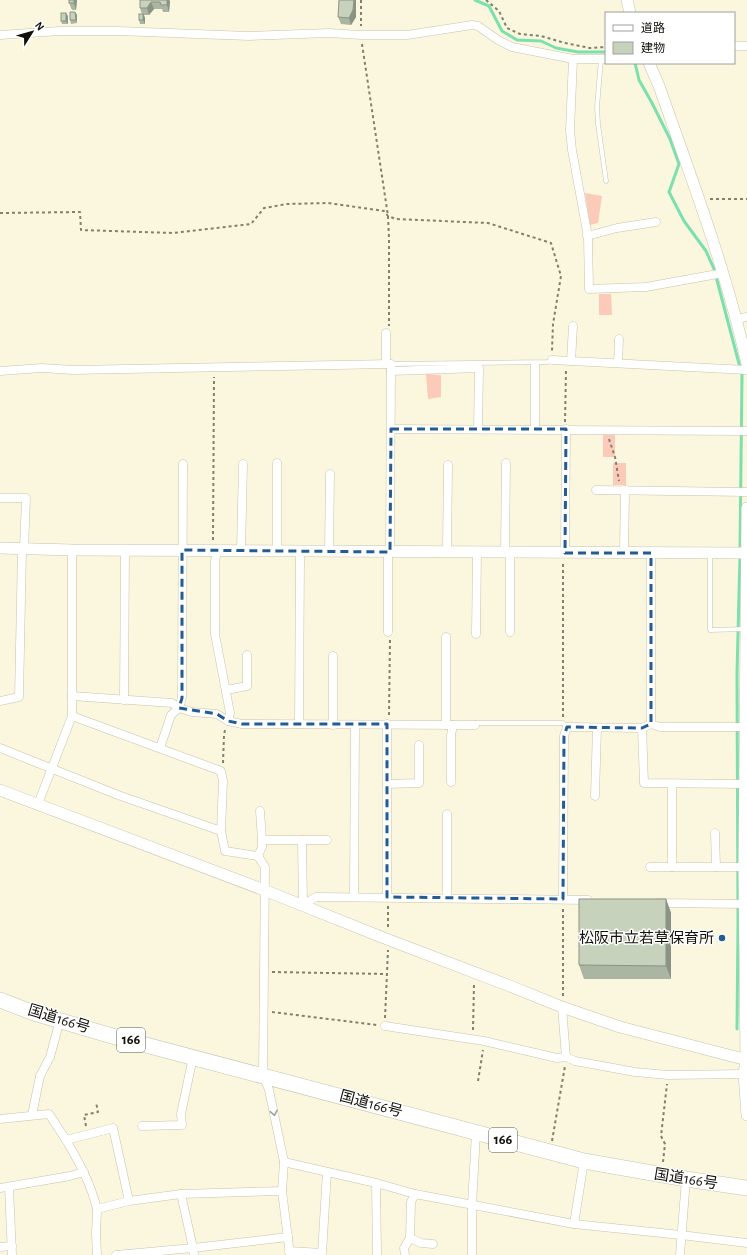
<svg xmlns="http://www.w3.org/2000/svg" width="747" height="1255" font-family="'Alegreya Sans','Noto Sans JP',sans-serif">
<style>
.green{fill:#fccab8}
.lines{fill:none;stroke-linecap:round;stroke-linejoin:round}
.stream{stroke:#7cdfae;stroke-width:3}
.lane-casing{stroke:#c7c3ac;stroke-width:5}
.street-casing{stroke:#c7c3ac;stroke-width:9}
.secondary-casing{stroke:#c7c3ac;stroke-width:12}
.highway-casing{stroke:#c7c3ac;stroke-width:16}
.path{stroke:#817f6f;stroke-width:2;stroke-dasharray:3 3;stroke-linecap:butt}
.lane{stroke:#fff;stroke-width:4}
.street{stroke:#fff;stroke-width:8}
.secondary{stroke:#fff;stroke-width:11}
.highway{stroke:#fff;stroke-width:15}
.wall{fill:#aab5a2}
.shaded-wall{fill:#8b9384}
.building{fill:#c6d2bc;stroke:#8b9384}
.oneway{stroke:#a0a09d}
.marked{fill:none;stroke:#235c94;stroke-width:3;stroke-dasharray:8 5;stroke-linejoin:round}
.poi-dot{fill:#235c94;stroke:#fff;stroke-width:1.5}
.labels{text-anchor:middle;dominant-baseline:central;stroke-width:3;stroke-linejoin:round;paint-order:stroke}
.shield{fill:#fff;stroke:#595853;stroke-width:1}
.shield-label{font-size:14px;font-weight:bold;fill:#121109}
.poi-label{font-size:15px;fill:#121109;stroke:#fff;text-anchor:end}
.street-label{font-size:15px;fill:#121109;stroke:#fff}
</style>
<rect width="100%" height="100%" fill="#faf7de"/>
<g class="green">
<path d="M585 193 602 196 598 223 590 225Z"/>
<path d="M599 294H611L612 315H599Z"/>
<path d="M426 374 441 375V397L428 399Z"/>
<rect x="603" y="435" width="12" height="22"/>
<rect x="613" y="463" width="13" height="22"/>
</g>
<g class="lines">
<g class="stream">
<path d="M475 0 489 6 502 31 517 40 541 41 556 48 578 52H606"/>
<path d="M635 63 639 80 652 103 670 139 679 164 669 192 684 221 706 251 714 269 742 375 740 550"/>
<path d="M737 1029 738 923 737 673 740 555"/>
</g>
<defs>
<g id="lane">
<path d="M601 59 597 107 598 124 606 181"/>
<path d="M391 364 548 362 552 360"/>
<path d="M710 553V630L745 629"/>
<path d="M475 724 476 723H563L567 727"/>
</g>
<g id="street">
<path d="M0 35 60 31H118L249 36 329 33 361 35H407L472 25 478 26 498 40 512 47 573 59H606"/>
<path d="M734 46H747"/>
<path d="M573 59 570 130 572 150 588 237 589 289 646 287 723 273"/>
<path d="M587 236 617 228 656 222"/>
<path d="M737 319 747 317"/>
<path d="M552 360 747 370"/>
<path d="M571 361 573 326"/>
<path d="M618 363 619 339"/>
<path d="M386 364V333"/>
<path d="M0 371 42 368 73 370 391 364 390 552"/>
<path d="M391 371 479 368 478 429"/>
<path d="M391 429 747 431"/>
<path d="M535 429V366"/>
<path d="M596 490 747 492"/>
<path d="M0 498H26L24 549"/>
<path d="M217 551 215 561V634L230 713 228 721"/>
<path d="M241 551 243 464"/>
<path d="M277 551V463"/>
<path d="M329 551 330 474"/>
<path d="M447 552 448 465"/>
<path d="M505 552 506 463"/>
<path d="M510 552V632"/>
<path d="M565 553 566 429"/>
<path d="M624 553 625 490"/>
<path d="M388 632V552"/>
<path d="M476 634 477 552"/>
<path d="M226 690 247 686V655"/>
<path d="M72 696 172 703 179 708 182 698 183 464"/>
<path d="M124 700 125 550"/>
<path d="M0 701 19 697 22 549"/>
<path d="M72 716 221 771 223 781 221 831 225 851 258 856 265 867 263 1075 269 1090 284 1162 282 1191 290 1255"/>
<path d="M299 724 300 552"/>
<path d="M651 724V553"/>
<path d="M333 725V656"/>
<path d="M446 725V637"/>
<path d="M642 728 644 783 745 784"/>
<path d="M0 748 118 795 221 831"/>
<path d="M160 748 171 715 179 708 192 712 217 714 228 721 242 724 475 725"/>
<path d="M451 782V735L453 725"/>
<path d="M387 784 419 783V745"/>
<path d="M672 784V867H744"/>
<path d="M595 796 597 728"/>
<path d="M38 804 72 716V550"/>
<path d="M260 811 262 840"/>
<path d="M715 833 716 867"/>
<path d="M302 840H327"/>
<path d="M258 856 262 847V840H302L303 905 316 897 588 900"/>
<path d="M650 867H672"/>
<path d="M354 897 355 725"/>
<path d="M387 897V724"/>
<path d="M447 898V814"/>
<path d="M563 899 564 736 567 727 642 728 651 724 660 727H741L747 725"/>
<path d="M658 903 747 904"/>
<path d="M562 1007 566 1057"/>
<path d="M385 1026 484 1041 557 1058 566 1057 575 1061 635 1072 668 1075 744 1074"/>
<path d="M32 1115 40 1076 50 1057 60 1020"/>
<path d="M0 1119 49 1114 66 1140"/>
<path d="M142 1126 182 1125 181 1114 193 1057"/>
<path d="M284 1162 376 1183 415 1194 574 1224 681 1235 747 1243"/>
<path d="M376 1183 377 1255"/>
<path d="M9 1187 12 1255"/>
<path d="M0 1188 70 1176 84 1172"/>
<path d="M129 1201 113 1128 66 1140C79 1162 91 1184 97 1209L129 1201 181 1194"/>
<path d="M574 1224 584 1161"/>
<path d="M410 1238 421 1243 433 1244"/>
<path d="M0 1247 12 1246"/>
<path d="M289 1251 322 1253 327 1172"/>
<path d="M97 1255 96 1234 97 1209"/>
<path d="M116 1255 193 1248 181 1194 282 1191"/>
<path d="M194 1255 193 1248 288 1237"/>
<path d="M405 1255 404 1248 410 1238 411 1202 415 1194"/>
<path d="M472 1255V1205L476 1133"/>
<path d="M680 1255 686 1179"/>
</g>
<g id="secondary">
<path d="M627 0 630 13"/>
<path d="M649 63 659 86C691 177 726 269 747 364"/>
<path d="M747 508 744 867 746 1060 744 1074 747 1115"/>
<path d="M0 548 72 550 747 553"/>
<path d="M0 790 264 890 389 940 510 986 562 1007 620 1027 747 1060"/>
</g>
<path id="highway" d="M0 1000 34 1013 112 1036 584 1161 686 1179 747 1188"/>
</defs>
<use href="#lane" class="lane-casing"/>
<use href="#street" class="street-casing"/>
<use href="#secondary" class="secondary-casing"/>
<use href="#highway" class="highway-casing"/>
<g class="path">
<path d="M361 0V26"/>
<path d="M486 0 499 11 507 28 520 34 541 36 565 43 590 48 606 47"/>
<path d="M362 44 388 216 389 239V326"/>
<path d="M710 199H747"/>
<path d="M0 213 80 212 81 230 173 233 251 224 264 208 287 204 328 203 384 211 388 216 396 219 488 223 551 243 561 276 553 324 552 351"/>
<path d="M565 422 566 370"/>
<path d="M609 439 615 457 619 481"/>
<path d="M213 540 214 377"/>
<path d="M389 715 390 639"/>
<path d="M563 717V562"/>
<path d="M223 763 224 735 225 730"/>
<path d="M388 906V930"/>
<path d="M272 972 387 974"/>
<path d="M563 996V908"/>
<path d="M272 1012 377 1025"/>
<path d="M385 1018 388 950"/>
<path d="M473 1030 474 984"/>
<path d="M478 1081 483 1050"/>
<path d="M86 1126 84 1115 98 1112 96 1102"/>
<path d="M552 1141 565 1066"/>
<path d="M663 1162 665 1144 661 1136 667 1084"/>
</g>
<use href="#lane" class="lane"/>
<use href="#street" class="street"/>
<use href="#secondary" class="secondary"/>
<use href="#highway" class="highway"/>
</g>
<g class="wall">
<path d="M77 0 76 10H72L69 3Z"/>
<path d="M140 0H169L170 1 169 12H163L162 9H154L149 15H144L145 18V24H140L139 20 142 14 140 8Z"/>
<path d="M356 1V17L351 25 341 24 338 17Z"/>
<path d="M75 12 77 15V23L71 24 70 20Z"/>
<path d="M68 16V24H62L61 21Z"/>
<path d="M666 899 671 913V979H584L579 965Z"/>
</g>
<g class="shaded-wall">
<path d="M74 0H77L76 10 74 3Z"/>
<path d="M167 0H169L170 1 169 12 167 5Z"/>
<path d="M354 0H356V17L351 25 349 18Z"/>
<path d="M151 2 154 9 149 15 147 8Z"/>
<path d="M75 12 77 15V23L76 20Z"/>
<path d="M66 13 68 16V24L66 21Z"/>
<path d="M143 14 145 18V24L143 20Z"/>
<path d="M666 899 671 913V979L666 966Z"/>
</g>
<g class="building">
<rect x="69" y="0" width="5" height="3"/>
<path d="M140 0H167V5H161L160 2H151L147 8H140Z"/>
<path d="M339 0H354L353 10 349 18 338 17Z"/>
<path d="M70 12H75L76 20H70Z"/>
<rect x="61" y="13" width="5" height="8"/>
<rect x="139" y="14" width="4" height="6"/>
<path d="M579 899H666V966L579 965Z"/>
</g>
<defs><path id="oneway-chevron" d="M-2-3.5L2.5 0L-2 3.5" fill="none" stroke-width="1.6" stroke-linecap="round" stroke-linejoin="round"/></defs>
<use class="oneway" href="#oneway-chevron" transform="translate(274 1113) rotate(79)"/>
<path class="marked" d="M391 429H566L565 553H651V724L642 728 567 727 564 736 563 899 387 897V724H242L228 721 217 714 179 708 182 698V550L390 552Z"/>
<circle class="poi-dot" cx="722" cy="938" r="4"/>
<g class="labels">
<g class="shield">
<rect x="117" y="1028" width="28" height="24" rx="3"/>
<rect x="489" y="1128" width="28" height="24" rx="3"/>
</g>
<g class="shield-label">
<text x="131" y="1040">166</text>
<text x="503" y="1140">166</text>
</g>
<g class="poi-label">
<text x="714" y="938">松阪市立若草保育所</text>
</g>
<g class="street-label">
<text transform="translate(59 1019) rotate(17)">国道166号</text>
<text transform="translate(371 1104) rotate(15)">国道166号</text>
<text transform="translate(686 1179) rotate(9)">国道166号</text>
</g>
</g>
<rect x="605" y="12" width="130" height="52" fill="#ffffff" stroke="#a0a09d"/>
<rect x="613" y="25" width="20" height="6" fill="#ffffff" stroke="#a0a09d"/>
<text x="641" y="32" font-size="12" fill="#121109">道路</text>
<rect x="613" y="42" width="20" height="12" fill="#c6d2bc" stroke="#a0a09d"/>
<text x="641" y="52" font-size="12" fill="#121109">建物</text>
<g transform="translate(32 32) rotate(53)" stroke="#ffffff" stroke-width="3" paint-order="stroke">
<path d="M0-3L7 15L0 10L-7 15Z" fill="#121109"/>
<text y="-6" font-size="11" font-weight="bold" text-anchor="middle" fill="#121109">N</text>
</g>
</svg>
